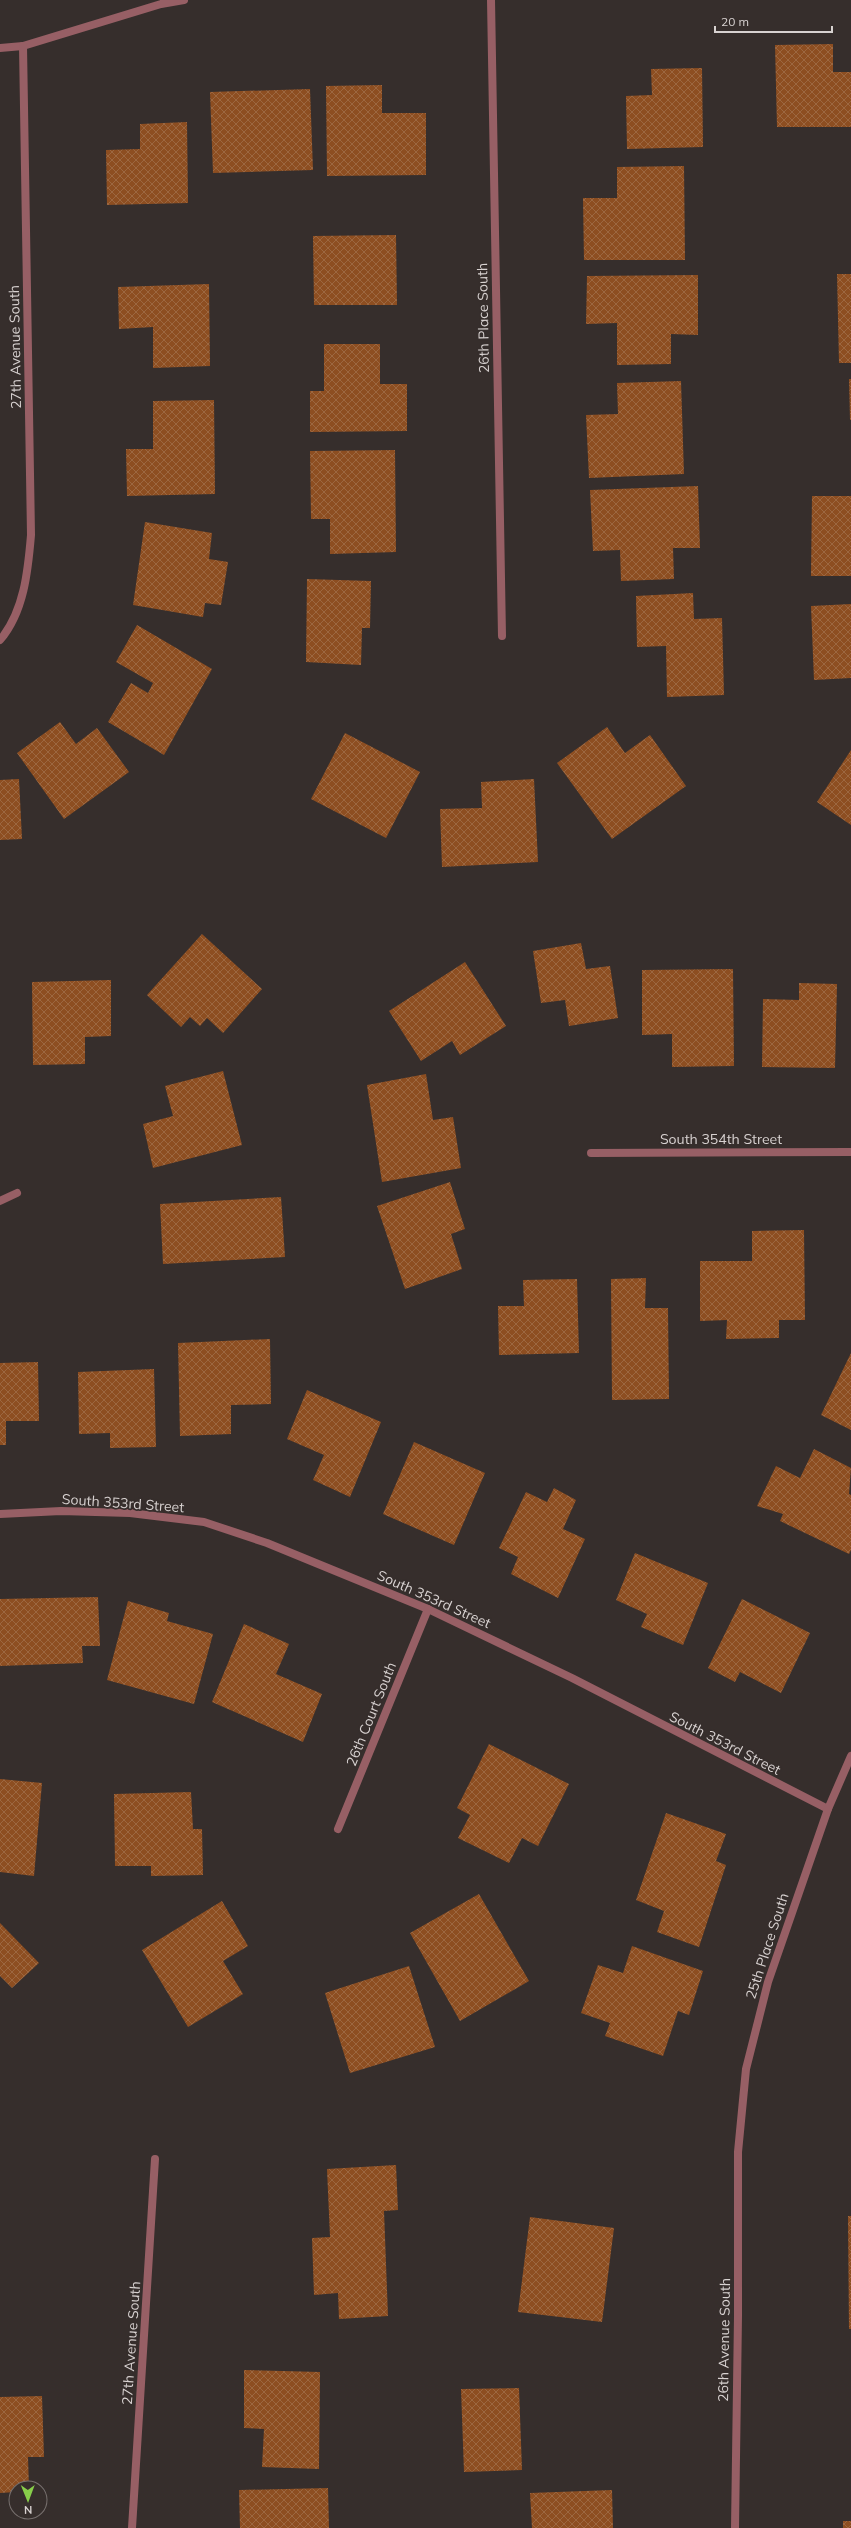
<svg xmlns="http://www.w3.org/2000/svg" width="851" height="2528" font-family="Mulish,sans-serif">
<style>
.building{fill:url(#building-cross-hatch)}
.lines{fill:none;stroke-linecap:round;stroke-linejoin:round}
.minor{stroke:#975f65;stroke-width:8}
.labels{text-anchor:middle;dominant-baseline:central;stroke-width:3.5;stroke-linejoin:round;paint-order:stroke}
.street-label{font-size:14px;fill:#d8d2d1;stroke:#362e2c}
</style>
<defs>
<pattern id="building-cross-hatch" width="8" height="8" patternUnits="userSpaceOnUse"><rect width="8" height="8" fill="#8d4e21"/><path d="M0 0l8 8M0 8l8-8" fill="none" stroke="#9c6740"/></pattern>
</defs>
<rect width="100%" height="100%" fill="#362e2c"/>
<g class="building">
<path d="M833 44V72H851V127H777L775 45Z"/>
<path d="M702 68 703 147 627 149 626 96 652 95 651 69Z"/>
<path d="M382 85V113H426V175L327 176 326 86Z"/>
<path d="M310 89 313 170 213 173 210 92Z"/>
<path d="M187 122 188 203 107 205 106 150 140 149V124Z"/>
<path d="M684 166 685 260H584L583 198H617V167Z"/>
<path d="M396 235 397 305H314L313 236Z"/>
<path d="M837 274H851V363H839Z"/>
<path d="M698 275V335L671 334V364L617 365V323L586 324 587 276Z"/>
<path d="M209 284 210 366 153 368V327L119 329 118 287Z"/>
<path d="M324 344H380V384H407V431L310 432V391H324Z"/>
<path d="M849 379H851V420H850Z"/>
<path d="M681 381 684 474 589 478 586 415 618 414 617 383Z"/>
<path d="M214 400 215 494 127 496 126 449H153V401Z"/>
<path d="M395 450 396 552 330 554V519H311L310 451Z"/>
<path d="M698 486 700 548H673L674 579 621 581 620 550 593 551 590 490Z"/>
<path d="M812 496H851V576H811Z"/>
<path d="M145 522 212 533 209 559 228 562 221 605 205 603 203 617 133 605Z"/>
<path d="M307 579 371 581 370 628H362L361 665 306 662Z"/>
<path d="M693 593 694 619 722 618 724 695 667 697 666 646 637 647 636 596Z"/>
<path d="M851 604V678L814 680 811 606Z"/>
<path d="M137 625 212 669 164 755 108 722 131 683 148 693 153 683 116 662Z"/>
<path d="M60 722 76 744 97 728 129 772 64 819 17 753Z"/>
<path d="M607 727 625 753 650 735 686 786 612 839 557 763Z"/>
<path d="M345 733 420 772 386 838 311 799Z"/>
<path d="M851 750V825L817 802Z"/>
<path d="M19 779 22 839 0 840V780Z"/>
<path d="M534 779 538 862 442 867 440 809 482 808 481 782Z"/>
<path d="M202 934 262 989 223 1033 207 1018 200 1026 190 1017 181 1027 147 995Z"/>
<path d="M581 943 586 969 610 966 618 1018 569 1026 565 1000 541 1003 533 951Z"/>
<path d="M465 962 506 1026 460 1055 452 1041 421 1061 389 1011Z"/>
<path d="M733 969 734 1066 672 1067V1034L642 1035V970Z"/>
<path d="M111 980V1036L85 1037V1064L33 1065 32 982Z"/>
<path d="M799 983 837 984 835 1068 762 1067 763 999 799 1000Z"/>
<path d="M223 1071 242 1145 153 1168 143 1124 173 1116 165 1086Z"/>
<path d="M426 1074 433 1120 453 1117 461 1168 382 1182 367 1085Z"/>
<path d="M450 1182 465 1229 451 1234 462 1269 405 1289 377 1206Z"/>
<path d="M281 1197 285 1257 163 1264 160 1204Z"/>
<path d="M804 1230 805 1320H779V1338L726 1339 727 1320 700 1321V1261H752V1231Z"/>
<path d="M646 1278 645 1308H668L669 1399 612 1400 611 1279Z"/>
<path d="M577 1279 579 1353 499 1355 498 1306H524L523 1280Z"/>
<path d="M270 1339 271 1404 231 1405V1434L180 1436 178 1343Z"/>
<path d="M851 1353V1430L821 1415Z"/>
<path d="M38 1362 39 1421H6V1445H0V1363Z"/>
<path d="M154 1369 156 1447 110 1448V1433L79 1434 78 1372Z"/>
<path d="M307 1390 381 1422 350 1497 313 1480 324 1455 287 1439Z"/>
<path d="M414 1442 485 1473 454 1545 383 1514Z"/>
<path d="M814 1449 851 1468 849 1494 851 1495V1550L849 1554 780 1521 783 1514 757 1506 776 1466 800 1478Z"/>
<path d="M554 1488 576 1500 563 1529 585 1539 558 1598 511 1574 518 1557 499 1548 526 1492 547 1502Z"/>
<path d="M635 1553 708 1583 683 1645 641 1627 647 1614 616 1600Z"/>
<path d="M98 1597 100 1646H82L83 1663 0 1666V1599Z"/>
<path d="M742 1599 810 1633 781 1693 740 1672 735 1682 708 1668Z"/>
<path d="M128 1601 169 1613 167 1621 213 1634 194 1704 107 1680Z"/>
<path d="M244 1624 289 1644 276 1674 322 1694 303 1742 212 1702Z"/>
<path d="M489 1744 569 1784 538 1846 522 1838 509 1863 458 1838 470 1815 457 1808Z"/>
<path d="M0 1779 42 1783 34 1876 0 1872Z"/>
<path d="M191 1792 193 1829H202L203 1875 151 1876V1866H115L114 1794Z"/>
<path d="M666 1813 726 1834 716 1861 726 1865 699 1947 657 1932 664 1911 636 1900Z"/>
<path d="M479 1894 529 1981 460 2021 410 1933Z"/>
<path d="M222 1901 248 1946 223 1961 243 1994 188 2027 142 1950Z"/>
<path d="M0 1923 39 1963 12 1988 0 1976Z"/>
<path d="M632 1946 703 1971 689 2015 678 2011 663 2056 605 2036 610 2023 581 2013 598 1965 623 1973Z"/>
<path d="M409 1966 435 2047 350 2073 325 1993Z"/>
<path d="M396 2165 398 2210 384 2211 388 2316 339 2319 338 2293 314 2295 312 2238 330 2237 327 2169Z"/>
<path d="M848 2216H851V2329H849Z"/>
<path d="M530 2217 614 2228 602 2322 518 2312Z"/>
<path d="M244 2370 320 2372 319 2469 262 2467 264 2429 244 2428Z"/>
<path d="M519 2388 522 2470 464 2472 461 2389Z"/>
<path d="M42 2396 44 2457H28L29 2488H16V2492L0 2493V2397Z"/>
<path d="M328 2488 329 2528H240L239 2490Z"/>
<path d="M612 2490 613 2528H532L530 2493Z"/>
<rect x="843" y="2521" width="8" height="7"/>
</g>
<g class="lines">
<g class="minor">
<path d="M491 0 502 636"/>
<path d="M0 48 23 46 161 4 184 0"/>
<path d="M0 640C24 612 28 571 31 535L23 46"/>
<path d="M591 1153 851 1152"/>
<path d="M0 1201 17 1193"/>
<path d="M0 1514 61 1511 130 1513 204 1522 267 1543 428 1609 572 1678 828 1809"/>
<path d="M338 1829 428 1609"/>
<path d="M132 2528 155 2159"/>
<path d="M735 2528 738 2316V2152L746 2069 768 1982 828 1809 851 1756"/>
</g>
</g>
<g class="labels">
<g class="street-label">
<text transform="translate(483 318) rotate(-91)">26th Place South</text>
<text transform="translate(15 347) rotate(-91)">27th Avenue South</text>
<text x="721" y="1139">South 354th Street</text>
<text transform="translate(123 1503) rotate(4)">South 353rd Street</text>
<text transform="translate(434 1599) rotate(24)">South 353rd Street</text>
<text transform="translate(371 1714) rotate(-68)">26th Court South</text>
<text transform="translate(725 1743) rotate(27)">South 353rd Street</text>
<text transform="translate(767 1946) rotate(-72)">25th Place South</text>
<text transform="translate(724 2340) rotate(-89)">26th Avenue South</text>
<text transform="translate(131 2343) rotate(-86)">27th Avenue South</text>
</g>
</g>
<g transform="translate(28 2500) rotate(179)"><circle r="19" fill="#362e2c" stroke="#77706e"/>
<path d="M0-3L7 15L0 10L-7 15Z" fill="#88cf4a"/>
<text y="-6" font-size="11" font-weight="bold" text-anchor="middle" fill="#d8d2d1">N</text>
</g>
<path d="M715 26v6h117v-6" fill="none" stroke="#d8d2d1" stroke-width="2"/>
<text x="721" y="26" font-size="12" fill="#d8d2d1" stroke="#362e2c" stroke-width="3" paint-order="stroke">20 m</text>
</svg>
